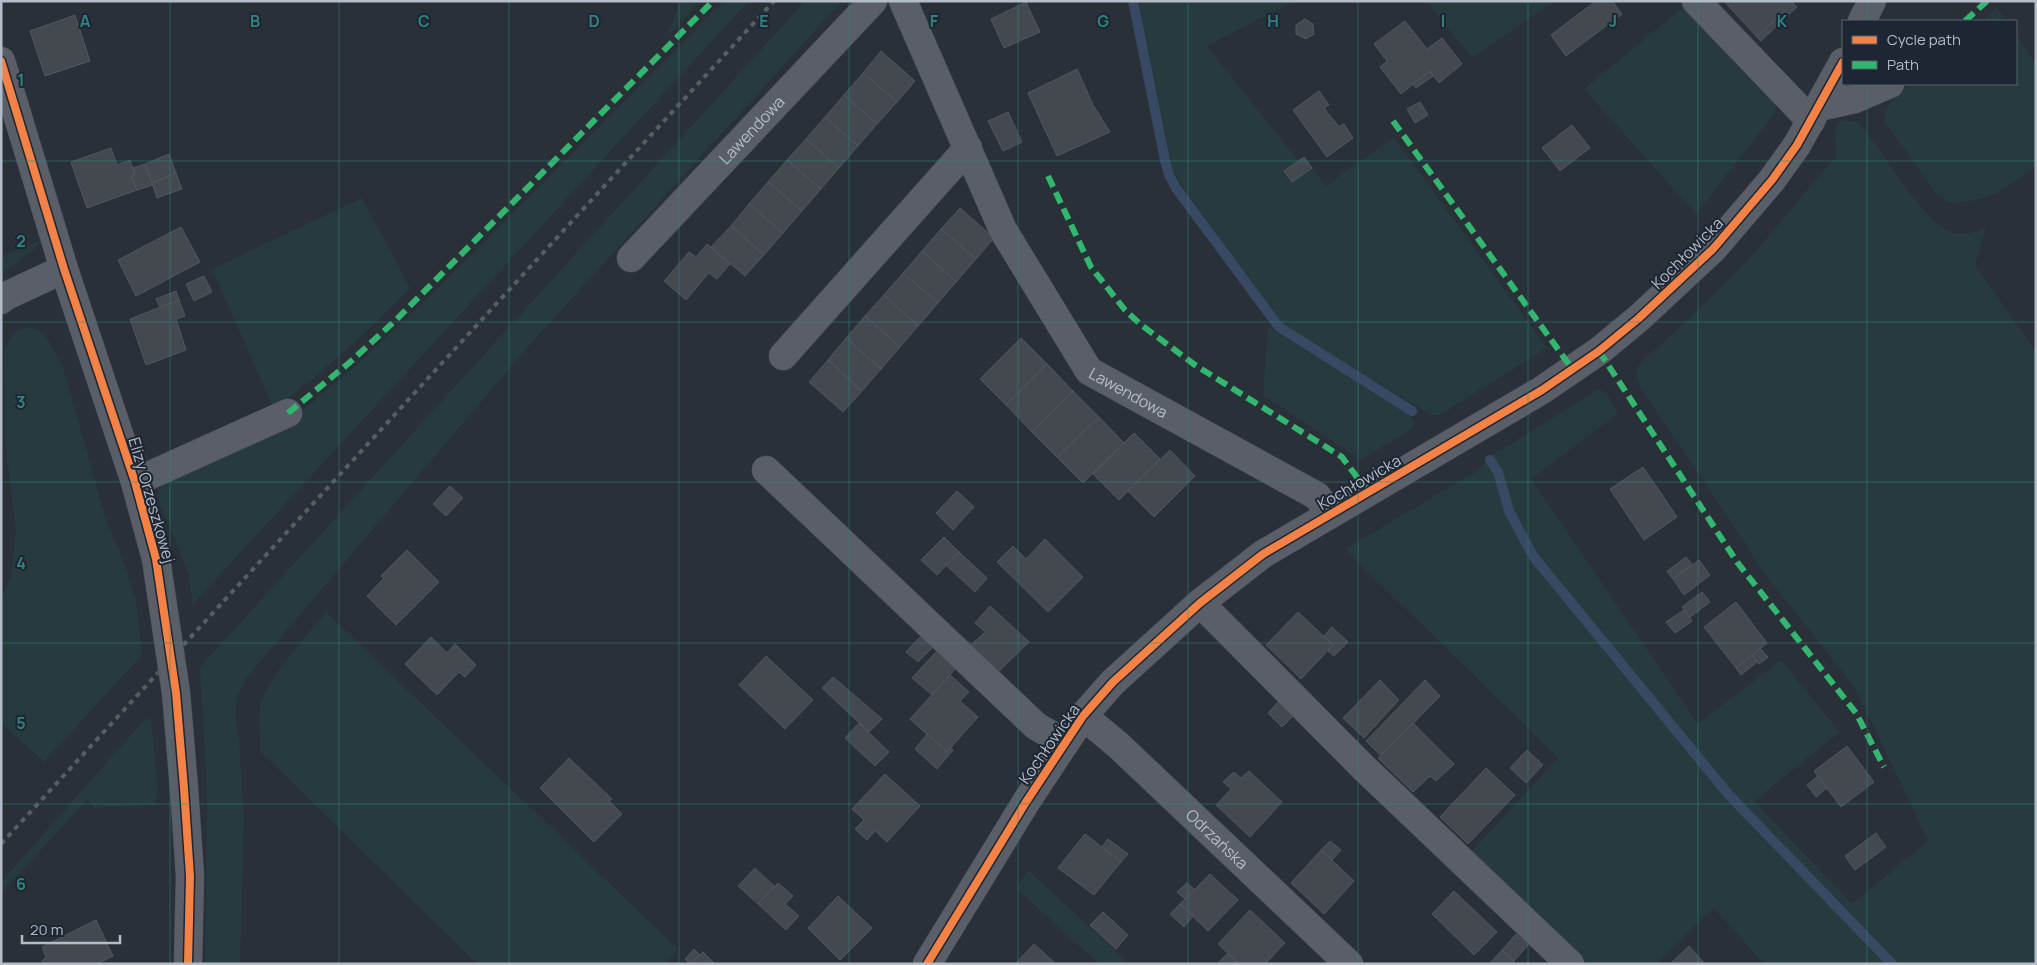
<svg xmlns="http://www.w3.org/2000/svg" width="2037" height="965" font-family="Manrope,sans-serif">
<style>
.green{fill:#273a3e}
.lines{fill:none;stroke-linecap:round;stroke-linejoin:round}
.stream{stroke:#384963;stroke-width:10}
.building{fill:#444950;stroke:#52575f}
.minor-casing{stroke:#484c53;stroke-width:29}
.minor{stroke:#5a5e66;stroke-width:28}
.rail{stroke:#595d64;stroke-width:4;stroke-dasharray:5 5;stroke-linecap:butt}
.minor-bridge-casing{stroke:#484c53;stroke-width:29;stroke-linecap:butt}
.minor-bridge{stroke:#5a5e66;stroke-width:28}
.quiet{stroke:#33b770;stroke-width:6;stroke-dasharray:12 6;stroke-linecap:butt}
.cycleway-casing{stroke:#1d2633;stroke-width:11}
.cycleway{stroke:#f48246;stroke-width:8}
.grid{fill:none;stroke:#308480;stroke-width:1;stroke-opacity:0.55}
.labels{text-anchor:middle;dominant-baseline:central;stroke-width:4;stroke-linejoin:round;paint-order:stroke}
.street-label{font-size:16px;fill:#b4bcc9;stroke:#1d2633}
.grid-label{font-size:16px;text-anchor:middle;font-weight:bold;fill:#308480;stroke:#1d2633;stroke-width:4;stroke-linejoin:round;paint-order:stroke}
</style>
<rect width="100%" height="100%" fill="#2a3038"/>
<g class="green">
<path d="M680 1H700L667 37 679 4Z"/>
<path d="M724 1H749L193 604 188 572 157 495 161 485 289 421 350 371 430 296Z"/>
<path d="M805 1H842L526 349 248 676 239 693 235 712 239 741 244 818 240 964H205L207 791 200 667Z"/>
<path d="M1138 1H1295L1207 46 1298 160 1304 157 1326 186 1394 137 1547 348 1440 415H1431L1284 326 1183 188 1173 170Z"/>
<path d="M1426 1H1555L1472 58Z"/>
<path d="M1688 3 1775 95 1776 112 1696 214 1584 89Z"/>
<path d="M1997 8 2006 21H1982Z"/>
<path d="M2016 35 2036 63V166C2003 190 1993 200 1951 203L1936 193 1884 121C1885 103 1898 95 1911 84H2016Z"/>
<path d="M1841 120 1859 123C1881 147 1925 226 1953 233 1965 236 1975 232 1986 227L1975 265 2036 352V964H1764L1714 908 1656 964H1589L1470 853 1558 758 1345 549 1477 471 1494 454 1599 389 1607 394 1618 413 1531 479 1698 724 1781 660 1840 732 1754 801 1852 904 1928 841 1855 688 1760 568 1746 544 1640 387 1636 369 1641 363C1680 327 1718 292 1754 253 1782 222 1807 188 1836 157L1835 129Z"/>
<path d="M362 198 410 288C380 319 350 348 317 375 303 386 289 399 273 407L212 269Z"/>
<path d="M43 239 34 249 1 275V257Z"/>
<path d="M1268 327 1411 416 1415 423 1410 430 1361 460 1263 395Z"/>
<path d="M23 328H33L44 333 62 364 107 523 123 560 136 601 142 655 44 762 1 723V599L11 576 16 531 5 441 4 353C8 340 11 334 23 328Z"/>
<path d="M326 612 678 949 664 964H477L260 751C261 738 258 717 260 708 267 677 306 637 326 612Z"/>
<path d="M146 718 151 721 158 788 155 805 95 808 87 800 1 893V882Z"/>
<path d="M1028 870 1130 964H1099L1016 888Z"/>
</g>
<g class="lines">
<g class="stream">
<path d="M1133 1 1165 160 1169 175 1176 188 1279 327 1412 411"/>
<path d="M1490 460 1498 472 1509 511 1533 556 1729 795 1892 964"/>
</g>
</g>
<g class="building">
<path d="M1596 1H1612L1622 14 1566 56 1551 35Z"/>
<path d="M1724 1H1791L1797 7 1783 20 1779 16 1757 37Z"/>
<path d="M1026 2 1040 32 1004 48 991 19Z"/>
<path d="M75 15 90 61 45 76 30 31Z"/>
<path d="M1779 16 1783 20 1761 41 1757 37Z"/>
<path d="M1305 19 1313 24 1314 34 1306 39 1296 34V25Z"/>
<path d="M1405 21 1427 49 1442 38 1462 64 1439 83 1430 71 1401 94 1380 67 1387 61 1374 44Z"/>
<path d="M881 51 915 81 897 102 863 73Z"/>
<path d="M1077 69 1093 105 1110 132 1057 156 1028 93Z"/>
<path d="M1430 71 1433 76 1416 88 1413 84Z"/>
<path d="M863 73 897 102 877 124 844 95Z"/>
<path d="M1319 91 1329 105 1324 108 1339 127 1344 124 1353 138 1327 157 1293 110Z"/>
<path d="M844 95 877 124 858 146 825 117Z"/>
<path d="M1420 102 1428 115 1415 123 1407 109Z"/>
<path d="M1008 112 1022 142 1003 151 988 121Z"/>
<path d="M825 117 858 146 839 168 806 139Z"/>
<path d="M1572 125 1590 148 1560 171 1542 148Z"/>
<path d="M806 139 839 168 821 189 787 160Z"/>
<path d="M111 148 117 165 130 160 135 174 131 176 137 190 87 208 71 162Z"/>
<path d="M169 154 176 173 152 183 145 164Z"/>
<path d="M1304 157 1312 168 1292 182 1284 171Z"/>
<path d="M787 160 821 189 802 211 768 182Z"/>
<path d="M145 164 153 185 137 190 131 176 135 174 133 168Z"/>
<path d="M176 173 182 189 157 198 152 183Z"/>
<path d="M768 182 802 211 783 233 749 204Z"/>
<path d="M749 204 783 233 764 255 731 226Z"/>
<path d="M960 208 994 238 976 259 941 229Z"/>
<path d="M731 226 764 255 745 276 711 247Z"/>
<path d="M181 227 200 262 136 296 118 260Z"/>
<path d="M941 229 976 259 956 282 922 251Z"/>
<path d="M707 244 730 264 717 279 709 273 686 300 664 281 689 252 696 257Z"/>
<path d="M922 251 956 282 938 303 903 273Z"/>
<path d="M903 273 938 303 918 326 884 295Z"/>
<path d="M204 276 212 292 194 301 186 284Z"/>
<path d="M176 291 179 300 160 307 156 299Z"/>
<path d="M884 295 918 326 900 347 865 316Z"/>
<path d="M179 300 185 316 176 319 186 350 146 365 130 319Z"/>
<path d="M865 316 900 347 881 369 846 338Z"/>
<path d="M846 338 881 369 862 391 828 360Z"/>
<path d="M1021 338 1047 364 1006 405 980 379Z"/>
<path d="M828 360 862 391 843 412 809 382Z"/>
<path d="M1047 364 1073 391 1032 432 1006 405Z"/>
<path d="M1073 391 1099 417 1057 457 1032 432Z"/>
<path d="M1099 417 1124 443 1083 483 1057 457Z"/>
<path d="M1134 433 1160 459 1119 500 1093 474Z"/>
<path d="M1170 450 1195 476 1154 517 1128 491Z"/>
<path d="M1643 467 1677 517 1644 540 1610 489Z"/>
<path d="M450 486 463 498 446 516 433 504Z"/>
<path d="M957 491 974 507 953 530 936 513Z"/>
<path d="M944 537 959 552 937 575 921 560Z"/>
<path d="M1045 539 1083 577 1048 612 997 562 1013 546 1026 559Z"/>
<path d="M407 550 439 582 396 625 367 596 384 578 381 576Z"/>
<path d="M959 552 987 578 975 592 946 565Z"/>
<path d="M1686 557 1692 564 1673 579 1667 571Z"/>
<path d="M1699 560 1710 575 1684 595 1673 579Z"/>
<path d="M1702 592 1710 602 1689 618 1682 607Z"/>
<path d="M1736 602 1767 643 1736 668 1704 627Z"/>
<path d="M990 606 1029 642 998 672 971 645 985 632 975 623Z"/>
<path d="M1684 610 1692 621 1675 633 1666 622Z"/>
<path d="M1298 612 1333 645 1301 679 1266 645Z"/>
<path d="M1332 627 1348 642 1334 656 1328 651 1333 645 1324 636Z"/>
<path d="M922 635 933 647 918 662 906 652Z"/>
<path d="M431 637 447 653 455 644 476 665 465 677 459 672 437 695 405 664Z"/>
<path d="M1760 648 1768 657 1759 664 1752 655Z"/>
<path d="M938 650 957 667 932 695 912 678Z"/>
<path d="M1752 655 1757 662 1741 675 1736 668Z"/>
<path d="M766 656 813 700 785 729 739 685Z"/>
<path d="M950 675 969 692 960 701 978 717 947 752 910 719Z"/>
<path d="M833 677 882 719 869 732 822 688Z"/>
<path d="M1380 680 1399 700 1364 738 1343 718Z"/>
<path d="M1425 680 1440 696 1381 756 1366 741Z"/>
<path d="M1278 702 1293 716 1282 727 1268 713Z"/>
<path d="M859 723 889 752 875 766 845 738Z"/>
<path d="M1413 723 1454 764 1436 781 1430 776 1413 792 1378 758Z"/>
<path d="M927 734 947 752 950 748 953 750 937 769 915 749Z"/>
<path d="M1847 746 1874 782 1841 807 1814 771Z"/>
<path d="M1527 750 1543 765 1526 783 1510 768Z"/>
<path d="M569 758 612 799 609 801 622 814 594 842 540 788Z"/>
<path d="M1486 768 1515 795 1468 844 1440 817Z"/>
<path d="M1249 771 1282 802 1250 837 1216 805 1231 789 1223 782 1234 772 1241 778Z"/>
<path d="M885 774 920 806 887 842 875 831 867 840 855 829 864 820 852 809Z"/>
<path d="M1818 776 1827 788 1816 797 1807 785Z"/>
<path d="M1876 833 1886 847 1855 870 1845 856Z"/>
<path d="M1085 834 1121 862 1094 895 1058 868Z"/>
<path d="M1108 839 1128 854 1121 862 1102 847Z"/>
<path d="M1330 841 1341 850 1332 860 1321 850Z"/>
<path d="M1321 850 1354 881 1324 914 1291 883Z"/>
<path d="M755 868 774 886 758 904 738 886Z"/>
<path d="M1210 874 1238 900 1208 931 1180 904Z"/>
<path d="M778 883 793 896 785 904 799 916 786 930 758 904Z"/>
<path d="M1187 883 1195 890 1185 899 1177 892Z"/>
<path d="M1454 891 1497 932 1474 955 1432 914Z"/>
<path d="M838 896 872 928 840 960 808 928Z"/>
<path d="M1180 904 1193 916 1184 927 1170 914Z"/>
<path d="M1250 910 1285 943 1265 964H1239L1218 944Z"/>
<path d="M1103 912 1128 935 1116 949 1090 925Z"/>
<path d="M96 920 113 956 97 964H44L42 961 46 957 42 947Z"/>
<path d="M1516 934 1528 945 1514 961 1502 950Z"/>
<path d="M1034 944 1055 963 1054 964H1015Z"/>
<path d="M1689 946 1705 964H1670Z"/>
<path d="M694 949 700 955 690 964 685 959Z"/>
<path d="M1502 950 1514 961 1512 964H1489Z"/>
<path d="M703 952 715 964H692Z"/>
<path d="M1228 953 1239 964H1217Z"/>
</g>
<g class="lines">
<defs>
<g id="minor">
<path id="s1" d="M903 1 1003 230 1089 371 1317 496 1330 514"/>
<path d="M1696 1 1811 121"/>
<path d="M1862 21 1872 1"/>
<path d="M1 61 64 269 135 482 156 559"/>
<path d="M1819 107 1855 99 1890 84"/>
<path id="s2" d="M631 258 873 1"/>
<path d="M1 300 6 296 64 269"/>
<path d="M783 356 968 148"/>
<path d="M766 470 1036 726 1065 743"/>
<path d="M135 482 288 413"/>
<path d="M1200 603 1364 768 1570 964"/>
<path id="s3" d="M1083 716 1118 745 1349 964"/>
<path d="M184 788 190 876 188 964"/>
<path d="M927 964 1026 802 1083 716 1113 682 1200 603 1263 554 1542 390 1599 351 1639 318 1713 249 1772 180 1797 145 1843 62"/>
</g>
</defs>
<use href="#minor" class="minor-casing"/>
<use href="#minor" class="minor"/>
<path class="rail" d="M1 844 774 1"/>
<defs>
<path id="minor-bridge" d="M156 559 176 693 184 788"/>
</defs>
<use href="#minor-bridge" class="minor-bridge-casing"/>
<use href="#minor-bridge" class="minor-bridge"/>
<g class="quiet">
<path d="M1965 21 1987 1"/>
<path d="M1393 121 1573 370"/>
<path d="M1048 176 1091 267 1125 310 1140 324 1195 365 1342 457 1368 492"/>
<path d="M1599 351 1737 562 1856 713 1884 767"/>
<path d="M288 413 349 363 397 319 713 1"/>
</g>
<defs>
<g id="cycleway">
<path d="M1 61 64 269 135 482 156 559 176 693 184 788 190 876 188 964"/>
<path d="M927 964 1026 802 1083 716 1113 682 1200 603 1263 554 1542 390 1599 351 1639 318 1713 249 1772 180 1797 145 1843 62"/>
</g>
</defs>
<use href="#cycleway" class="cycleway-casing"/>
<use href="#cycleway" class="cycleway"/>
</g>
<path class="grid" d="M170 1V964M339 1V964M509 1V964M679 1V964M849 1V964M1018 1V964M1188 1V964M1358 1V964M1528 1V964M1698 1V964M1867 1V21M1867 84V964M1 161H2036M1 322H2036M1 482H2036M1 643H2036M1 804H2036"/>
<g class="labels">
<g class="street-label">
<text stroke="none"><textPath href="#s2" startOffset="176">Lawendowa</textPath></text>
<text transform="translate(1687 253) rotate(-45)">Kochłowicka</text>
<text stroke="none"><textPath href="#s1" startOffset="460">Lawendowa</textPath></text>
<text transform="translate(1359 482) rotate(-30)">Kochłowicka</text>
<text transform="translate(152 500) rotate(74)">Elizy Orzeszkowej</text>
<text transform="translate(1049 744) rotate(-55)">Kochłowicka</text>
<text stroke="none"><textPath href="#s3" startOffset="182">Odrzańska</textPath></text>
</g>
</g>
<g class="grid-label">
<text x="85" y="27">A</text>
<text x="255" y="27">B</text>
<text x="424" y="27">C</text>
<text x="594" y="27">D</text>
<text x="764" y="27">E</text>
<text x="934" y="27">F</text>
<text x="1103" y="27">G</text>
<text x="1273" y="27">H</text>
<text x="1443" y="27">I</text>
<text x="1613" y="27">J</text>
<text x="1782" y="27">K</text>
<text x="21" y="86">1</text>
<text x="21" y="247">2</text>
<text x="21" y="408">3</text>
<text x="21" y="569">4</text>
<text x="21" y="729">5</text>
<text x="21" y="890">6</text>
</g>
<rect width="2037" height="965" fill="none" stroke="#b4bcc9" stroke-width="5"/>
<rect x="1842" y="20" width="175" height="65" fill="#1d2633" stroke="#59626f"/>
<rect x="1852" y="36" width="25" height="8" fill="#f48246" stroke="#59626f"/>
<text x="1887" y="45" font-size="15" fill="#b4bcc9">Cycle path</text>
<rect x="1852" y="61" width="25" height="8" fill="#33b770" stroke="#59626f"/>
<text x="1887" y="70" font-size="15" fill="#b4bcc9">Path</text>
<path d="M22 935v8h98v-8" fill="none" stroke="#b4bcc9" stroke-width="2.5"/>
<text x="30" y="935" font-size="15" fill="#b4bcc9" stroke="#1d2633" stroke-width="4" paint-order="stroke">20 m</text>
</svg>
